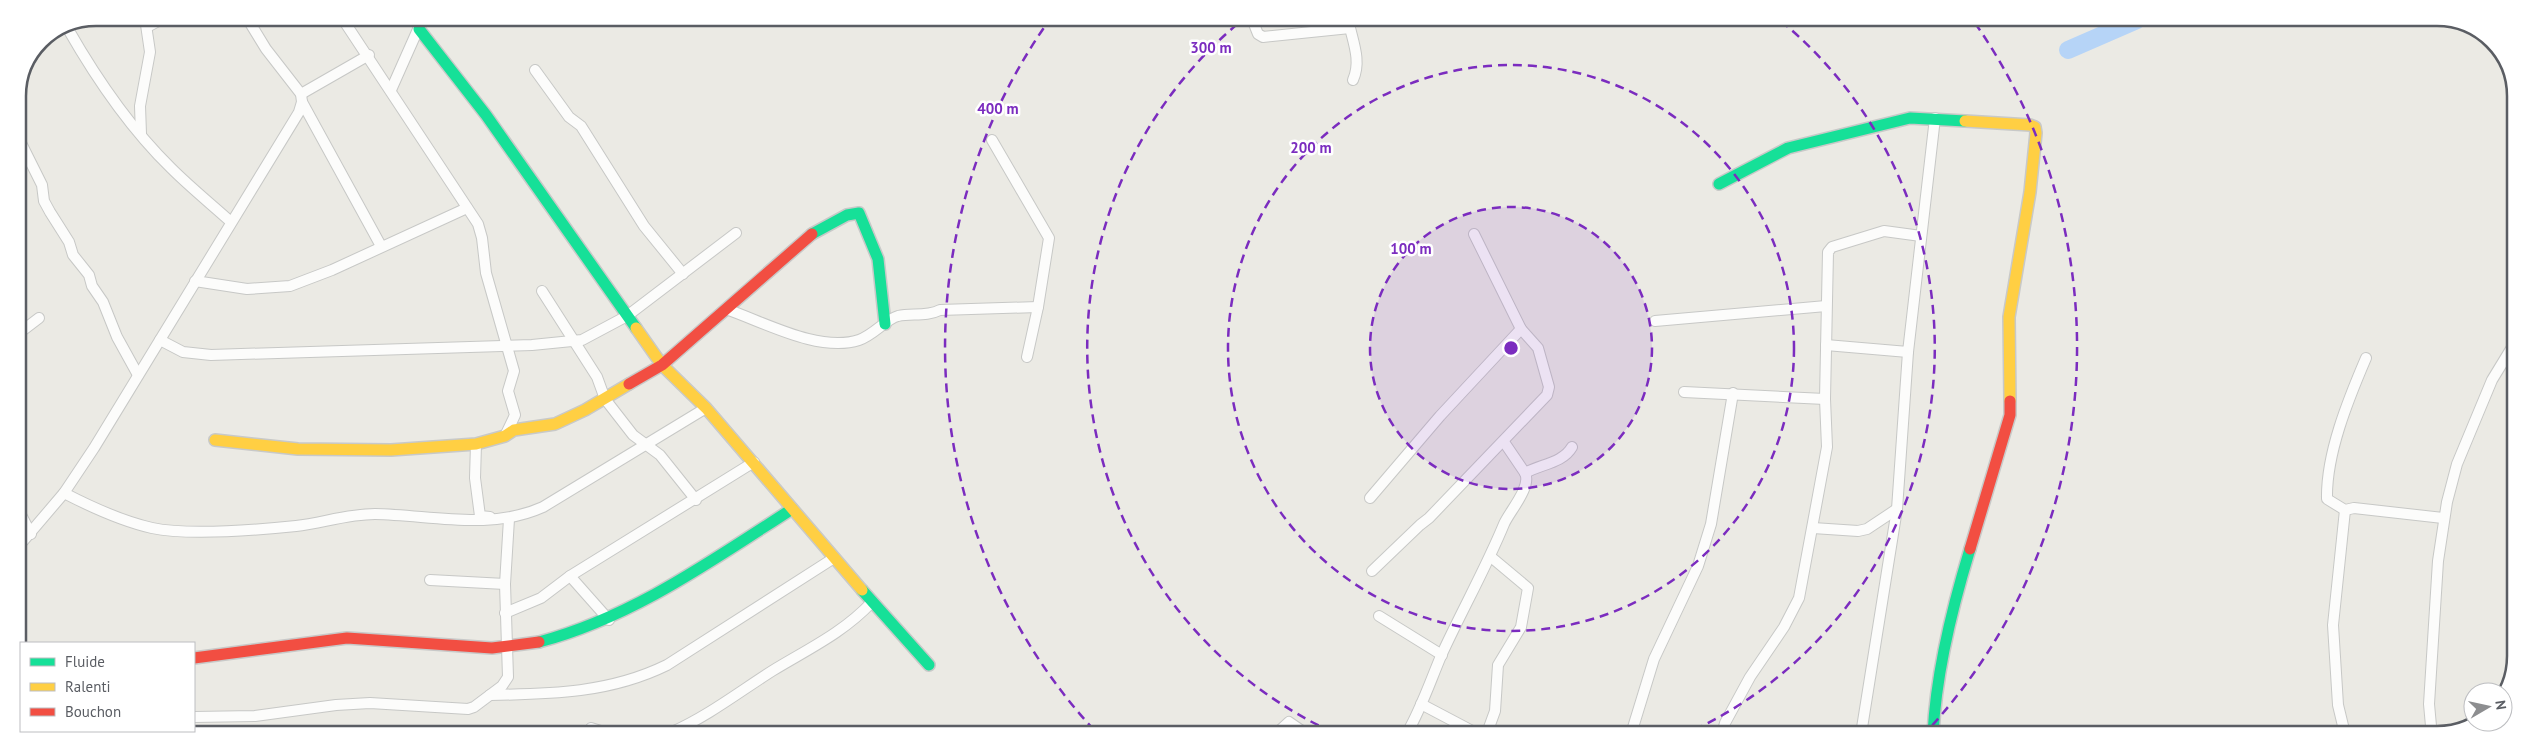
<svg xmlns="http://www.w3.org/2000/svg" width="2533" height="752" font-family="'PT Sans',sans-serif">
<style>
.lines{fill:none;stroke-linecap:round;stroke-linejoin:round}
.river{stroke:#b6d4f7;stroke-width:18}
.street-casing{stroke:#c7c8c6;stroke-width:12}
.fast-casing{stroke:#c8c9c8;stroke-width:14}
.slow-casing{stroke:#c8c9c8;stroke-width:14}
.jam-casing{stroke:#c8c9c8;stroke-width:14}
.street{stroke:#fcfcfb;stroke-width:10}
.fast{stroke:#16e098;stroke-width:11}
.slow{stroke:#ffcf43;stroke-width:11}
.jam{stroke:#f24e42;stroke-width:11}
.ring{fill:none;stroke:#7b2cbf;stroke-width:2.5;stroke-dasharray:9 6}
.rim{fill:none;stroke:#5a5d63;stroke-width:2.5}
.centre{fill:#7b2cbf;stroke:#fff;stroke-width:2.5}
.ring-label{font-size:15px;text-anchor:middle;font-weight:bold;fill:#7b2cbf;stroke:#fff;stroke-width:5;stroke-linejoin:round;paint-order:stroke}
</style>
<rect width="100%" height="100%" fill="#ebeae4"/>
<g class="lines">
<path class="river" d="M2068 50 2137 20"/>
<defs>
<g id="street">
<path d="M342 18 478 224 482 238 486 273 514 371 508 391 515 415 506 434"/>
<path d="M1252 19 1258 34 1263 37 1350 28"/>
<path d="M1348 19C1352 40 1362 60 1353 80"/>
<path d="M147 27 164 18"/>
<path d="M68 29C96 78 130 128 171 168 190 187 211 204 231 222"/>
<path d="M535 70 569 117 581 126 644 226 683 274"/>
<path d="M391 90 423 18"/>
<path d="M301 94 369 55"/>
<path d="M302 102 381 246"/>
<path d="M141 134 140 106 150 52 145 18"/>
<path d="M18 137 42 185 44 201 50 212 69 242 73 255 89 275 92 286 103 302 117 337 138 375"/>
<path d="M992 140 1049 238 1038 307 1027 357"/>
<path d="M1474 234 1521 329"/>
<path d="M195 281 247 289 290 286 332 270 467 208"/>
<path d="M542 291 597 377 605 399 633 435 660 455 696 500"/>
<path d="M726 309C764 322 819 353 859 340 874 335 886 319 898 316 912 313 926 317 940 310L1038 307"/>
<path d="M1655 321 1826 306"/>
<path d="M18 334 39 318"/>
<path d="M160 340 183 352 211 355 532 345 582 340 627 316 736 233"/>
<path d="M1826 345 1908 352 1935 118"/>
<path d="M2366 358C2348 400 2326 454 2327 499L2345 510 2354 508 2443 518"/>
<path d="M1684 392 1825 399"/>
<path d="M476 444 475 478 480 516 490 517"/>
<path d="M1525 473C1541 464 1563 463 1572 447"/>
<path d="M64 493C93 508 121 521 152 528 190 536 257 530 296 526 322 523 348 514 375 514 431 515 490 531 543 507L706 408"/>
<path d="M1370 498 1440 416 1521 329 1538 348 1549 387 1547 395 1429 518 1420 525 1372 571"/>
<path d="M18 509 31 534"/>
<path d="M1813 528 1858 531 1867 529 1897 509"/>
<path d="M18 547 64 493 94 448 299 112 302 102 301 94 266 49 247 18"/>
<path d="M570 576 609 620"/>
<path d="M430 580 505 584"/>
<path d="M505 613 541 598 570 576 754 462"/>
<path d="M1379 616 1442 655"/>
<path d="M490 695C552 694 610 693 667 665L834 558"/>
<path d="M1421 704 1476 733"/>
<path d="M194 717 255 716 336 705 370 703 468 709 474 707 502 686 508 677 505 584 509 519"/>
<path d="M2431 726 2429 704 2438 561 2447 502 2457 464 2492 380 2514 344"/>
<path d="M591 728 604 732"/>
<path d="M104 732 106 731"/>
<path d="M672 732C708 716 739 692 772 671 808 649 843 633 872 602"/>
<path d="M1277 733 1289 722 1305 733"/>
<path d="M1407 733C1421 709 1430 682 1441 656 1461 612 1485 570 1504 524 1509 512 1532 487 1525 473L1504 442"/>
<path d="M1487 733 1495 711 1498 665 1521 627 1528 588 1491 557"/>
<path d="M1631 734 1654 659 1698 566 1711 524 1733 393"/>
<path d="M1722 734 1725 723 1750 677 1784 627 1799 598 1827 447 1825 399 1828 252 1832 247 1884 231 1921 236"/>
<path d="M1861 734 1897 509 1908 352"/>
<path d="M2345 734 2338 705 2333 625 2345 510"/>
</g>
<g id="fast">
<path d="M419 29 486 115 636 328"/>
<path d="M1719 184 1788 148 1910 118 1965 121"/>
<path d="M812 234 847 215 859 213 878 259 885 324"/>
<path d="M862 590 929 665"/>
<path d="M539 642C633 617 711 561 792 509"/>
<path d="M1933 734C1936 672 1952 608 1970 549"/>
</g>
<g id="slow">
<path d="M1965 121 2030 125 2035 127 2036 133 2030 192 2009 317 2010 401"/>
<path d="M636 328 662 365 706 408 862 590"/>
<path d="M215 440 298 449 391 450 476 444 505 436 514 430 555 424 585 410 629 384"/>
</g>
<g id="jam">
<path d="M629 384 662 365 812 234"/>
<path d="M1970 549 2010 415V401"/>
<path d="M194 658 347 638 492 648 539 642"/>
</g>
</defs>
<use href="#street" class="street-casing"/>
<use href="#fast" class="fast-casing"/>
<use href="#slow" class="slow-casing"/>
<use href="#jam" class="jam-casing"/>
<use href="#street" class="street"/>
<use href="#fast" class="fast"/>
<use href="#slow" class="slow"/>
<use href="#jam" class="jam"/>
</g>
<circle cx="1511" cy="348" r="141" fill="#7b2cbf" fill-opacity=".12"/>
<g class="ring">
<circle cx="1511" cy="348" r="141"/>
<circle cx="1511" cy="348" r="283"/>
<path d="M1332 732A424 424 0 0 1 1241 21M1781 21A424 424 0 0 1 1690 732"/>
<path d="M1094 730A566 566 0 0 1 1050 19M1975 23A566 566 0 0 1 1928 730"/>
</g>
<path d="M0 0H2533V752H0ZM96 26H2437A70 70 0 0 1 2507 96V656A70 70 0 0 1 2437 726H96A70 70 0 0 1 26 656V96A70 70 0 0 1 96 26Z" fill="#fff" fill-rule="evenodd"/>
<path class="rim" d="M96 26H2437A70 70 0 0 1 2507 96V656A70 70 0 0 1 2437 726H96A70 70 0 0 1 26 656V96A70 70 0 0 1 96 26Z"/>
<circle cx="1511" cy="348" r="8" class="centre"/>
<g class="ring-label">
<text x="1211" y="53">300 m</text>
<text x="998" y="114">400 m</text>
<text x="1311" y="153">200 m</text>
<text x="1411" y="254">100 m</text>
</g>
<rect x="20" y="642" width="175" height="90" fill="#ffffff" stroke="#bdbec1"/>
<rect x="30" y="658" width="25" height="8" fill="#16e098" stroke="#bdbec1"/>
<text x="65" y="667" font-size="15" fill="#5a5d63">Fluide</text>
<rect x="30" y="683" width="25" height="8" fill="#ffcf43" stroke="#bdbec1"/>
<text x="65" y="692" font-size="15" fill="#5a5d63">Ralenti</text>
<rect x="30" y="708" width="25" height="8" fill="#f24e42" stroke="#bdbec1"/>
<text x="65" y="717" font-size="15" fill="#5a5d63">Bouchon</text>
<g transform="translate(2488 707) rotate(81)"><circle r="24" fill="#ffffff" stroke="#bdbec1"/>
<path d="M0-4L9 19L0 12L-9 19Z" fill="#8d8e90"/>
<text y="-8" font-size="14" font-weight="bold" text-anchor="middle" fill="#5a5d63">N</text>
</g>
</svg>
